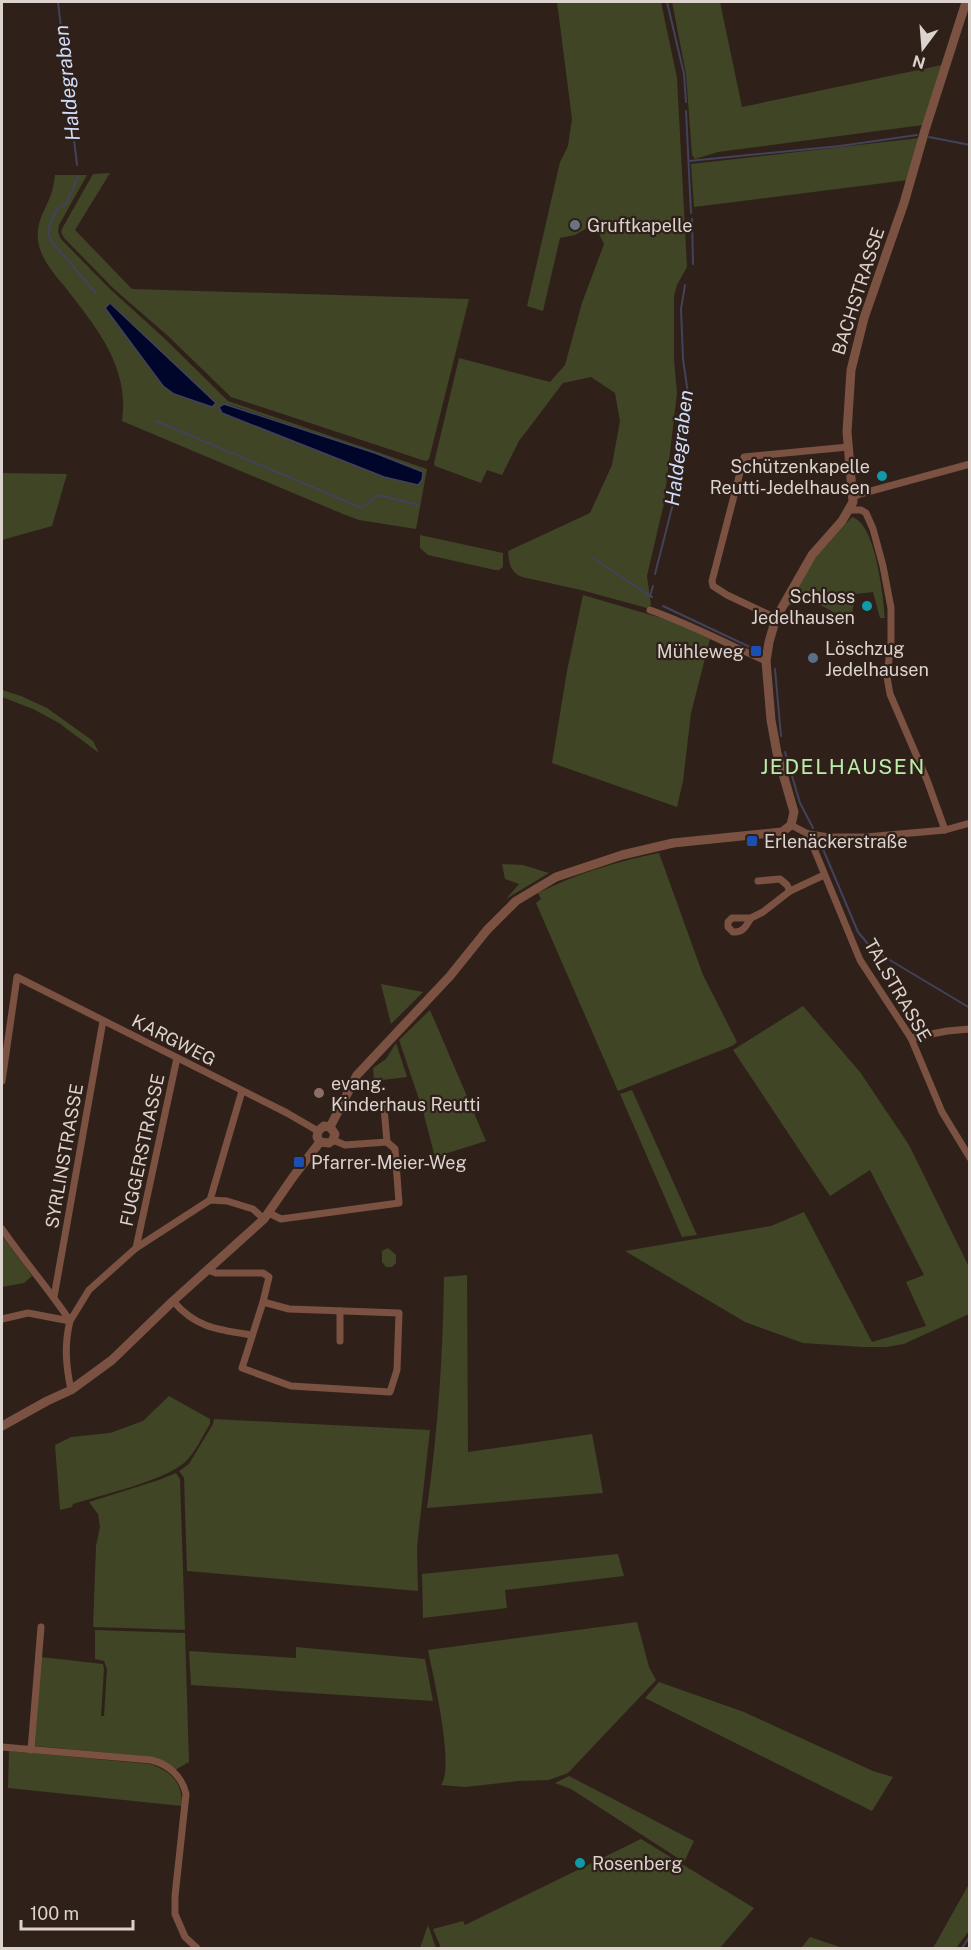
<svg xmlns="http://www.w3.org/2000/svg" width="971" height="1950" font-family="'Public Sans',sans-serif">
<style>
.green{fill:#3f4525;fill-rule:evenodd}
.water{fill:#00052a;stroke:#42425b;stroke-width:1.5}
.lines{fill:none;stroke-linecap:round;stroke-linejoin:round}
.stream{stroke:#42425b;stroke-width:2}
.minor{stroke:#7b5142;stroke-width:7}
.tertiary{stroke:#7b5142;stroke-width:9}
.worship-dot{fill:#6b7280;stroke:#2f211a;stroke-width:2}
.culture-dot{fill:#0f9aa8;stroke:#2f211a;stroke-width:2}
.transit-dot{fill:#1a4fb4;stroke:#2f211a;stroke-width:2}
.service-dot{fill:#5c6f8a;stroke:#2f211a;stroke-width:2}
.education-dot{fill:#8d6e63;stroke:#2f211a;stroke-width:2}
.labels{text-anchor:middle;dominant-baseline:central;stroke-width:4.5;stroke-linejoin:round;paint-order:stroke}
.poi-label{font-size:18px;fill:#dcd2ce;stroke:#2f211a;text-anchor:start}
.street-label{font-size:18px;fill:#dcd2ce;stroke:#2f211a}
.water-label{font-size:20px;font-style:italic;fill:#cfddfa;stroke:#2f211a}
.quarter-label{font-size:21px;letter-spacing:1.5px;fill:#bcecab;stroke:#2f211a}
</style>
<rect width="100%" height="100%" fill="#2f211a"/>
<g class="green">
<path d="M557 2H661L677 78 687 267 677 285 674 296V360L677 393 664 503 647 576 651 605 647 608 581 590 522 577C510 572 509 563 508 551L590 513 612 465 620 421 615 393 591 377 563 383 519 441 502 475 487 470 481 483 435 466 434 463 459 358 550 382 565 365 582 303 604 244 594 224 575 235 560 238 543 311 527 306 560 162 568 146 572 119Z"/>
<path d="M672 2H720L742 107 942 65 923 125 718 152 695 159 692 155 686 74Z"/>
<path d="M920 138 908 180 694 207 691 164Z"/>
<path d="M110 173 75 230 132 289 469 299 429 459 426 461 422 460 231 397 168 336 114 289 64 238 61 232 63 227 93 174Z"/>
<path d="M55 175H87L59 225 58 232 61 239 110 289 164 338 228 401 427 469 416 529 359 520 343 514 122 421C130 367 96 327 65 287 54 274 40 258 38 240 36 223 44 212 50 197 53 190 54 182 55 175ZM110 304 215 402 212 407 174 394 154 375 105 308ZM228 404 375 453 418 485 384 477Z"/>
<path d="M2 473 67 474 52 526 2 540Z"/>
<path d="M852 517C876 524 883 595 885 618H880L873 592 856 594 850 621 798 593 790 606 787 605 815 558Z"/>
<path d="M420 535 503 553V567L499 570H495L428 555 420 548Z"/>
<path d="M583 595 675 622 710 639 691 713 683 781 677 807 552 763 567 671Z"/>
<path d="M2 690 21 696 47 708 93 741 99 753 59 723 33 709 2 697Z"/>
<path d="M659 853 703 975 737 1042 732 1046 618 1091 536 903 541 899 538 893C576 874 617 861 659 853Z"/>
<path d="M502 864 523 865 549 873 506 899 519 884 505 879Z"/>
<path d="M381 984 423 992 391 1024Z"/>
<path d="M803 1006 860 1072 909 1145 969 1267V1314L904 1344 886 1347H863L803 1343 745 1322 625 1251 771 1226 804 1212 872 1342 926 1326 906 1282 924 1275 870 1170 830 1196 733 1050Z"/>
<path d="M430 1010 486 1141 435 1157 423 1111 399 1040Z"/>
<path d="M396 1043 407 1077 374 1081 373 1068 386 1059Z"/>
<path d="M632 1090 697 1235 682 1237 620 1094Z"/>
<path d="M2 1236 32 1276 24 1283 2 1287Z"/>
<path d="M388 1248 396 1255V1263L392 1267H386L382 1262V1251Z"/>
<path d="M467 1275 468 1452 592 1434 603 1493 427 1508C438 1431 443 1354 444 1277Z"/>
<path d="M169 1396 210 1419V1424C202 1436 195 1454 184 1463 163 1481 101 1495 73 1504L72 1507 60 1510 55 1445 71 1437 110 1433 143 1421Z"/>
<path d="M214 1419 430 1430 417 1547 418 1591 187 1571 184 1478 179 1471 189 1464 213 1424Z"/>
<path d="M176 1473 180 1479 185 1630 93 1627 96 1546 100 1527 98 1514 89 1502 159 1480Z"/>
<path d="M618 1554 624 1576 505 1590 507 1608 423 1618 422 1574Z"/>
<path d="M637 1622 649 1667 656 1680 568 1773 549 1780 518 1781 465 1787 441 1785C455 1766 433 1676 428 1650Z"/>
<path d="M95 1630 185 1633 189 1762 175 1770 151 1757 35 1746 41 1657 103 1664 104 1669 101 1716H104L107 1669 104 1661 95 1659Z"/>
<path d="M296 1647 425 1659 433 1701 191 1685 189 1651 296 1658Z"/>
<path d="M659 1682 744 1712 873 1771 893 1777 872 1811 645 1698Z"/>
<path d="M9 1751 150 1764C173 1772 182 1783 182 1806L8 1788Z"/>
<path d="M569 1776 694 1841 684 1862 571 1789 555 1783Z"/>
<path d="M641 1839 754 1908 720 1948H441L433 1929 463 1921 465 1925Z"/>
<path d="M969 1884V1931L956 1948H933Z"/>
<path d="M428 1925 436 1948H420Z"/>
<path d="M810 1937 843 1948H801Z"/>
</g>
<g class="water">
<path d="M110 303 216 403 212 407 174 394 163 386 105 308Z"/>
<path d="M224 404 375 453 423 472 422 480 418 485 384 477 222 413 219 407Z"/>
</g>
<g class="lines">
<g class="stream">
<path d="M58 2 77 165"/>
<path d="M667 2 684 74 686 102"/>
<path d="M686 111 691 213"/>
<path d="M929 137 970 145"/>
<path d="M689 161 840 146 917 135"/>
<path d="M78 177 66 204 57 209 50 224 48 235 53 243 95 292"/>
<path d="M692 219 693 264"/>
<path d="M156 421 362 508 378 495 418 505"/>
<path d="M593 558 650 596"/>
<path d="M655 574 676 492 689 401 683 359 681 309 685 285"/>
<path d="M652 597 650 596 653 586"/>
<path d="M663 606 754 649"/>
<path d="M775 669 781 736"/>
<path d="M785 752 800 803 813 828"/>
<path d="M820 842 858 932 873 950 970 1008"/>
<path d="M962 1948 970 1936"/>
</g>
<g class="minor">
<path d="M853 497 860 494 970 464"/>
<path d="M850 510H861L866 513 873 529 883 566 891 608V641L887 677 890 694 927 780 945 830"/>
<path d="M650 610C690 624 727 644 766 661"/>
<path d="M776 618 727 595 713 586 712 581 744 457 848 447"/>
<path d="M791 825 808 834 830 837H866L945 830 970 823"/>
<path d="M808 834 860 960 911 1038 942 1112 970 1158"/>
<path d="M758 881 780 879 787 885 790 891"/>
<path d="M751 918C746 926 743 933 733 932L728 927V922L732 918H751L763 912 790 891 824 875"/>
<path d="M911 1038 947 1031 970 1029"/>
<path d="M2 1081 17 977 287 1113 318 1131"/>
<path d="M384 1108 387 1142"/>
<path d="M210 1200 242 1091"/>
<path d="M269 1213 281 1219 399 1203 395 1149 387 1142 345 1145 333 1140"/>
<path d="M2 1229C24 1261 49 1289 70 1321 64 1345 66 1366 71 1390"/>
<path d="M136 1248 177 1058"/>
<path d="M207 1270 216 1273H263L269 1277 263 1302"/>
<path d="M54 1297 103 1021"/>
<path d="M173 1301C196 1328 218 1330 252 1335"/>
<path d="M263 1302 289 1309 399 1313 397 1370 390 1392 291 1386 242 1368Z"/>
<path d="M2 1319 28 1313 70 1321 89 1290 136 1248 210 1200 227 1201 253 1209 264 1219"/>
<path d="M340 1341V1311"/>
<path d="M2 1747 151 1760C168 1764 182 1776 186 1794L175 1896V1914L185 1937 197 1948"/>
<path d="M31 1750 41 1627"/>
</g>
<g class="tertiary">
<path d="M330 1127 357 1075 450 976 487 930 516 901 556 877 622 855 673 843 782 832 791 825 794 812 777 753 771 720 766 661 769 642 776 618 812 555 842 521 853 502 847 432 851 370 864 318 904 203 925 130 966 2"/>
<path d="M320 1142 329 1143 333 1140 335 1134 330 1127"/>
<path d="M320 1142 317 1137 318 1131 324 1126 330 1127"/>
<path d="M2 1426 47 1401 71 1390 112 1360 173 1301 264 1219 293 1177 320 1142"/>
</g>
</g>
<circle class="worship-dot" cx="575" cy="225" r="6"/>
<g class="culture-dot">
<circle cx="882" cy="476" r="6"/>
<circle cx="867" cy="606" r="6"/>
<circle cx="580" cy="1863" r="6"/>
</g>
<g class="transit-dot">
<rect x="750" y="645" width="12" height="12" rx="3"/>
<rect x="746" y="835" width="12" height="12" rx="3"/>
<rect x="293" y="1156" width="12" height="12" rx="3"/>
</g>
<circle class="service-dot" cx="813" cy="658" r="6"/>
<circle class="education-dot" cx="319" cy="1093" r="6"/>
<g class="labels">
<g class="poi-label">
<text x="587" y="225">Gruftkapelle</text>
<text x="870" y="466" text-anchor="end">Schützenkapelle<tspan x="870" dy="21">Reutti-Jedelhausen</tspan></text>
<text x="855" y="596" text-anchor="end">Schloss<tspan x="855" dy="21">Jedelhausen</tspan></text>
<text x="825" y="648">Löschzug<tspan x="825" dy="21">Jedelhausen</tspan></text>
<text x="744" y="651" text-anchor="end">Mühleweg</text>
<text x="764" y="841">Erlenäckerstraße</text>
<text x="331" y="1083">evang.<tspan x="331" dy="21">Kinderhaus Reutti</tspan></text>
<text x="311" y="1162">Pfarrer-Meier-Weg</text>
<text x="592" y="1863">Rosenberg</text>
</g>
<g class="street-label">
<text transform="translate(858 291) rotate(-72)">BACHSTRASSE</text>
<text transform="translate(898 990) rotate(60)">TALSTRASSE</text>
<text transform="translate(174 1040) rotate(27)">KARGWEG</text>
<text transform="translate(142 1150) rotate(-78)">FUGGERSTRASSE</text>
<text transform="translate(64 1156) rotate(-80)">SYRLINSTRASSE</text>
</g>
<g class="water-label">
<text transform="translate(67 83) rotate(-96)">Haldegraben</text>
<text transform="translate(679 448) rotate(-83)">Haldegraben</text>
</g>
<g class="quarter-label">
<text x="843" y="766">JEDELHAUSEN</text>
</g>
</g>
<rect width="971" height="1950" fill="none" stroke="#dcd2ce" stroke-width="6"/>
<g transform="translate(923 48) rotate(196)" stroke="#2f211a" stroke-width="4.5" paint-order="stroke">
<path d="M0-4.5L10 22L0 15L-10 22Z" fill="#dcd2ce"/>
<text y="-9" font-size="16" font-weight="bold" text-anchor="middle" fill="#dcd2ce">N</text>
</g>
<path d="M21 1920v9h112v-9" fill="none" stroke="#dcd2ce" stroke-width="3"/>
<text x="30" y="1920" font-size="18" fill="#dcd2ce" stroke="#2f211a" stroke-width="4.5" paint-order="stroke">100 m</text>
</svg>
